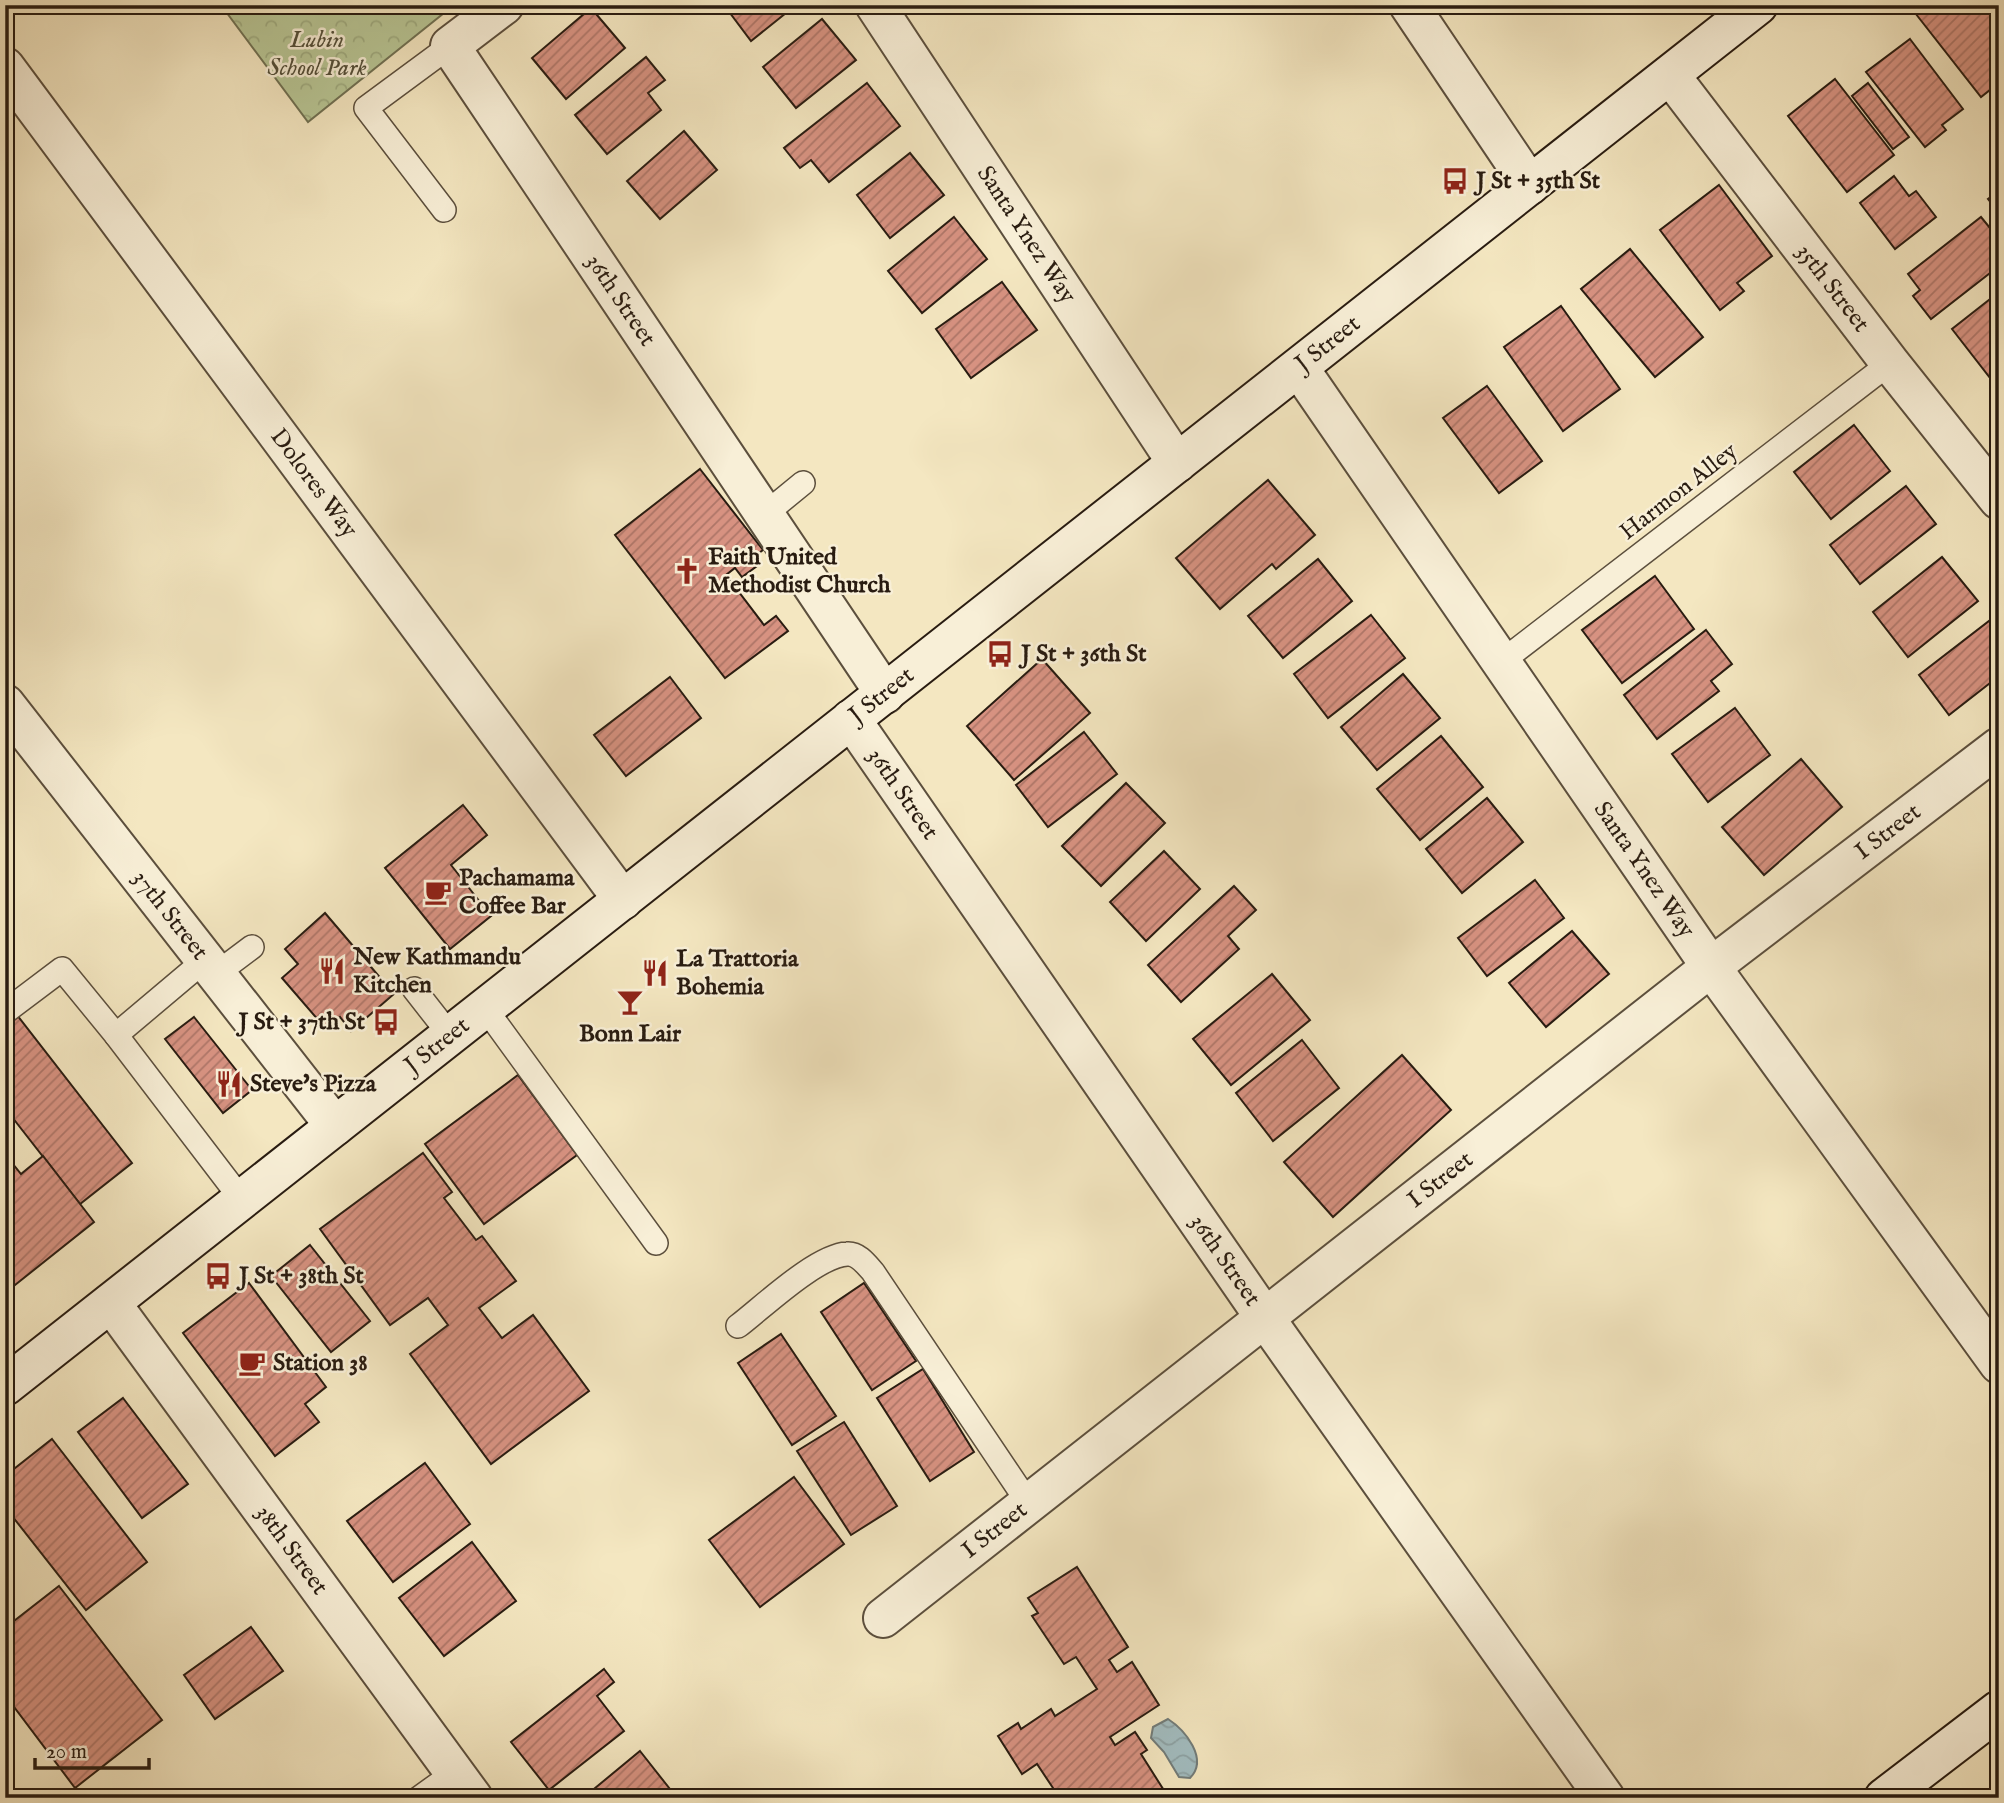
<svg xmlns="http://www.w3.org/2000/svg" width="2004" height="1803" font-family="'IM FELL English',serif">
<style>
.forest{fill:url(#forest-crowns);stroke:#707153;stroke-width:2}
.water{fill:url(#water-waves);stroke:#727c79;stroke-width:2}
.building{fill:url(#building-hatch);stroke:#291c11;stroke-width:2}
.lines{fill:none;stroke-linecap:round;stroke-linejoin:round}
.lane-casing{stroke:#5c4f3d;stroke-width:26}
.street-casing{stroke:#5c4f3d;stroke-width:42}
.secondary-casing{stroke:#291c11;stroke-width:42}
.lane{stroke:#f8efd7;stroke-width:23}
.street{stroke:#f8efd7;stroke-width:38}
.secondary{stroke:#f8efd7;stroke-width:38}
.labels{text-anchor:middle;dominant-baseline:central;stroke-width:5;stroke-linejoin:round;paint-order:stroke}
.park-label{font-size:24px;font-style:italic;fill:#544f39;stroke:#f8efd7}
.poi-label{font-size:24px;font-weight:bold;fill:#291c11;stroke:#f8efd7;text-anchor:start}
.street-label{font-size:24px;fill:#291c11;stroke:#f8efd7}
</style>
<defs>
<pattern id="forest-crowns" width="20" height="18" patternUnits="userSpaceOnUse" patternTransform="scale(1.75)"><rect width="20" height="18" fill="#b8c695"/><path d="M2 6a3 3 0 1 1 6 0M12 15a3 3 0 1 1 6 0" fill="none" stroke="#9eaa7f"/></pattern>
<pattern id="water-waves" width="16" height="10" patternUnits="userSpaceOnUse" patternTransform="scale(1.75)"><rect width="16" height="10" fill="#a2bcbf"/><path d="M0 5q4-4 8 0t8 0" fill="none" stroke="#8ca1a3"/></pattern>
<pattern id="building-hatch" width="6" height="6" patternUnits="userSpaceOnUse" patternTransform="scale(1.75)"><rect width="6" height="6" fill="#d79281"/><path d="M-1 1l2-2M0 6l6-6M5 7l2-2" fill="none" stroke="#ae7668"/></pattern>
</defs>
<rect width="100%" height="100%" fill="#f4e7c1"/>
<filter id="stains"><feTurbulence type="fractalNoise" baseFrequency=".00286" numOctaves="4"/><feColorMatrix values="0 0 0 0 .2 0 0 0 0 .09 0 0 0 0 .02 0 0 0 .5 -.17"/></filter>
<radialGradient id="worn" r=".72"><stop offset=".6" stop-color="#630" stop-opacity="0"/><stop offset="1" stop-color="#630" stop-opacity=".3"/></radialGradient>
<path class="forest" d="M221 5H454L308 122Z"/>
<path class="water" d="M1168 1719C1185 1730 1209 1759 1190 1778L1179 1777 1164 1752 1151 1738 1153 1727Z"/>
<g class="building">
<path d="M724 5H796L751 41Z"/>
<path d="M1917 5H1986L1999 22V102L1990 90 1981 97 1912 9Z"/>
<path d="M591 8 625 48 566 99 532 58Z"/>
<path d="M822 19 856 60 796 108 763 67Z"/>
<path d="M1910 39 1963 109 1942 125 1946 130 1925 147 1866 72Z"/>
<path d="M646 57 665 80 648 93 661 110 607 154 575 115Z"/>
<path d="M1835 79 1894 155 1847 192 1788 116Z"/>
<path d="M867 83 900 126 829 182 811 160 800 168 784 148Z"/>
<path d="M1868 83 1909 137 1893 149 1852 96Z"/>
<path d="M684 131 717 170 660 219 627 181Z"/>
<path d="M910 153 944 195 890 238 857 195Z"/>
<path d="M1894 176 1909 196 1916 191 1936 217 1895 249 1860 203Z"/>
<path d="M1719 185 1772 256 1737 283 1744 291 1720 310 1660 230Z"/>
<path d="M1999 191V213L1988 199Z"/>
<path d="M954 217 987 259 922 313 888 271Z"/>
<path d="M1981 217 1999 239V266L1931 319 1913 296 1920 290 1908 274Z"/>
<path d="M1630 249 1703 337 1655 377 1581 289Z"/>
<path d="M1002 282 1037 330 971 378 936 329Z"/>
<path d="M1999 292V379L1994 383 1952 329Z"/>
<path d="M1561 306 1620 389 1563 431 1504 347Z"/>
<path d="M1487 386 1542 461 1499 493 1443 418Z"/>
<path d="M1854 425 1890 471 1831 519 1794 472Z"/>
<path d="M700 469 763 550 755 556 761 563 742 577 735 568 726 575 764 625 776 616 788 631 725 678 615 535Z"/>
<path d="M1268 480 1315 535 1276 569 1272 564 1220 609 1176 558Z"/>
<path d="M1906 486 1936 524 1860 584 1830 545Z"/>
<path d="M1942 557 1978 601 1908 657 1873 612Z"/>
<path d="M1318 559 1352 601 1283 658 1248 616Z"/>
<path d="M1655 576 1694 629 1622 683 1582 630Z"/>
<path d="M1371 615 1405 658 1328 718 1294 674Z"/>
<path d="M1989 621 1999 634V676L1949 715 1919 675Z"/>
<path d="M1706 630 1732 664 1711 681 1719 691 1657 739 1624 695Z"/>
<path d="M1042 659 1090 713 1014 780 967 726Z"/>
<path d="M1403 674 1440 718 1377 770 1341 727Z"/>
<path d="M670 677 701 718 626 776 594 735Z"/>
<path d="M1735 708 1770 755 1708 802 1672 754Z"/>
<path d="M1084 732 1117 774 1048 827 1016 785Z"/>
<path d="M1441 736 1483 787 1420 840 1377 789Z"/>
<path d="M1801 759 1842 807 1764 875 1722 827Z"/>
<path d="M1126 783 1165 823 1101 886 1062 846Z"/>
<path d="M1487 798 1523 842 1462 893 1426 849Z"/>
<path d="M463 805 487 835 451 865 491 916 450 949 385 868Z"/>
<path d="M1164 851 1200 889 1146 941 1110 902Z"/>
<path d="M1535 880 1564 918 1487 976 1458 938Z"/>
<path d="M1234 886 1256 910 1228 936 1239 949 1181 1002 1148 965Z"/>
<path d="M325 913 394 994 351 1031 340 1017 326 1029 282 978 298 964 285 949Z"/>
<path d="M1572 931 1609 974 1546 1027 1509 983Z"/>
<path d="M1272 974 1310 1020 1231 1085 1193 1039Z"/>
<path d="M17 1015 132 1163 80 1204 5 1108V1024Z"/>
<path d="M194 1017 252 1090 223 1113 165 1039Z"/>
<path d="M1302 1040 1339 1088 1273 1141 1236 1093Z"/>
<path d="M1402 1055 1451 1110 1333 1217 1284 1162Z"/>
<path d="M518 1075 577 1155 484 1224 425 1144Z"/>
<path d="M423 1153 452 1192 444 1198 476 1240 482 1236 516 1281 479 1308 502 1338 533 1315 589 1391 491 1464 410 1354 448 1325 428 1298 390 1325 320 1229Z"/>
<path d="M5 1154 21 1174 43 1156 94 1222 5 1293Z"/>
<path d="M310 1245 370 1321 331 1352 271 1276Z"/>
<path d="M249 1283 326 1387 305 1404 319 1422 275 1456 183 1333Z"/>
<path d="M864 1283 916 1361 872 1390 821 1312Z"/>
<path d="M781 1334 836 1416 792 1445 738 1363Z"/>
<path d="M923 1369 974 1452 930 1481 877 1398Z"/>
<path d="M123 1398 188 1484 142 1518 78 1432Z"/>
<path d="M844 1422 897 1506 851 1535 797 1451Z"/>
<path d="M52 1439 147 1562 86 1610 5 1507V1476Z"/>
<path d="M425 1463 470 1524 393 1582 347 1521Z"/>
<path d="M794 1477 844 1544 760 1607 709 1540Z"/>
<path d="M472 1542 516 1601 444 1656 399 1598Z"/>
<path d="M1077 1567 1128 1647 1109 1660 1117 1672 1132 1662 1159 1705 1110 1737 1115 1745 1135 1732 1147 1750 1141 1754 1165 1792 1156 1798H1039L1053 1788 1037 1764 1022 1774 998 1736 1018 1723 1021 1729 1051 1709 1055 1716 1097 1689 1076 1657 1064 1664 1032 1616 1038 1613 1028 1598Z"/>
<path d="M59 1586 162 1720 75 1788 11 1703 5 1708V1628Z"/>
<path d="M251 1627 283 1671 215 1719 184 1675Z"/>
<path d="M604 1669 614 1682 597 1696 624 1731 549 1790 511 1742Z"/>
<path d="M640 1751 677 1798H583Z"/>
</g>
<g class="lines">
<defs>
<g id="lane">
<path d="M444 210 366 108 450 46"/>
<path d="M764 515 803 483"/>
<path d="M1501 662 1890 363"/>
<path d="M205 960 116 1035 242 1200"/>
<path d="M216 974 252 947"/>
<path d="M414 989 450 1035"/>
<path d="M485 1008 656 1243"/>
<path d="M5 1012 62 969 116 1035"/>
<path d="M738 1326C763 1307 816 1256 847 1254 858 1253 866 1264 873 1272L1029 1504"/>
<path d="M419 1798 454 1773"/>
</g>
<g id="street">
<path id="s1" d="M504 5 450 46 885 694"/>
<path id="s2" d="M875 5 1177 463"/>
<path d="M1409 5 1530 185"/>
<path id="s3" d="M5 67 623 900"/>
<path id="s4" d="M1670 75 1890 363 1999 500"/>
<path id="s5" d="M1299 368 1711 967 1999 1364"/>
<path id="s6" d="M5 704 335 1126"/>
<path id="s7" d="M851 719 1265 1318 1605 1798"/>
<path id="s8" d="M111 1303 473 1798"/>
<path id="s9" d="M883 1618 1711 967 1999 747"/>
</g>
<g id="secondary">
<path id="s10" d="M5 1386 1758 5"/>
<path d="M1884 1798 1999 1710"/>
</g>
</defs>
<use href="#lane" class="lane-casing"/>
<use href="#street" class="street-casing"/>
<use href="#secondary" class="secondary-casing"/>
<use href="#lane" class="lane"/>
<use href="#street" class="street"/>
<use href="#secondary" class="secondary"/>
</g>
<defs>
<symbol id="bus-bare" viewBox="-9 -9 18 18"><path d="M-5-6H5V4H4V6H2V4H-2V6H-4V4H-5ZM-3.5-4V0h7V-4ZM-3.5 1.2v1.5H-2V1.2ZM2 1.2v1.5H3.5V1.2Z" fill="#8f2418" stroke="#f8efd7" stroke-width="2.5" paint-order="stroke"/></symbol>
<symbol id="church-bare" viewBox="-9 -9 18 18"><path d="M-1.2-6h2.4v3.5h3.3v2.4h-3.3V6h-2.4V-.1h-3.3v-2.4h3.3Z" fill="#8f2418" stroke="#f8efd7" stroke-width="2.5" paint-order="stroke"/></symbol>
<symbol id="cafe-bare" viewBox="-9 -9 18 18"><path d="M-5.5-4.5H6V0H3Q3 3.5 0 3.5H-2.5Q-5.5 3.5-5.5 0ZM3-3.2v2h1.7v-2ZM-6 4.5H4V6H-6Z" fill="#8f2418" stroke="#f8efd7" stroke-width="2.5" paint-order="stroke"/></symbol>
<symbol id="restaurant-bare" viewBox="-9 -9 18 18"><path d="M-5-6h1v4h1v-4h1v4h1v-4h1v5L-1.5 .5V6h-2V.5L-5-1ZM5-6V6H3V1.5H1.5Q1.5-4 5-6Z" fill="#8f2418" stroke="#f8efd7" stroke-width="2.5" paint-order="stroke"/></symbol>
<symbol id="bar-bare" viewBox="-9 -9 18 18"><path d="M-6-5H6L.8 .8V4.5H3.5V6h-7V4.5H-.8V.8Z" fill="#8f2418" stroke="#f8efd7" stroke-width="2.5" paint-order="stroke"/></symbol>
</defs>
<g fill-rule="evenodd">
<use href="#bus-bare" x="1436" y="162" width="38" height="38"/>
<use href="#church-bare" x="668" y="552" width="38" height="38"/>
<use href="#bus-bare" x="981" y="635" width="38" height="38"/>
<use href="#cafe-bare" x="419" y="873" width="38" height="38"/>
<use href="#restaurant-bare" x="313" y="952" width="38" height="38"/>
<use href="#restaurant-bare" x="636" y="954" width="38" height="38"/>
<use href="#bar-bare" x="611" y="983" width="38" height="38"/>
<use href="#bus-bare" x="367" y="1003" width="38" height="38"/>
<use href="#restaurant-bare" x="210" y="1065" width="38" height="38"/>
<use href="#bus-bare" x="199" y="1257" width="38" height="38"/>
<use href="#cafe-bare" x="233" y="1344" width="38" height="38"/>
</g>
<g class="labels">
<g class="park-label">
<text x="317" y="40">Lubin<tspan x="317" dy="28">School Park</tspan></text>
</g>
<g class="poi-label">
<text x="1476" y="181">J St + 35th St</text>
<text x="708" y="557">Faith United<tspan x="708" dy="28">Methodist Church</tspan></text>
<text x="1021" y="654">J St + 36th St</text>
<text x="459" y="878">Pachamama<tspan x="459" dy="28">Coffee Bar</tspan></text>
<text x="353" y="957">New Kathmandu<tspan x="353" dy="28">Kitchen</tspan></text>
<text x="676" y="959">La Trattoria<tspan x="676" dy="28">Bohemia</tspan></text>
<text x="365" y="1022" text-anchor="end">J St + 37th St</text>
<text x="630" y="1034" text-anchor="middle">Bonn Lair</text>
<text x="250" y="1084">Steve's Pizza</text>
<text x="239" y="1276">J St + 38th St</text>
<text x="273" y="1363">Station 38</text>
</g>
<g class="street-label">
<text stroke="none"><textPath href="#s2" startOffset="275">Santa Ynez Way</textPath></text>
<text stroke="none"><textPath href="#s4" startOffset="268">35th Street</textPath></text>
<text stroke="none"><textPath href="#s1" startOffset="374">36th Street</textPath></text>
<text stroke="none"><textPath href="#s10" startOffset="1684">J Street</textPath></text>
<text stroke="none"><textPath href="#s3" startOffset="518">Dolores Way</textPath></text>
<text transform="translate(1679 492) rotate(-38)">Harmon Alley</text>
<text stroke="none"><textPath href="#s10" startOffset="1116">J Street</textPath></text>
<text stroke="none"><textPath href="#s7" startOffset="91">36th Street</textPath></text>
<text stroke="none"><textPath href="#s9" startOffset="1276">I Street</textPath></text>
<text stroke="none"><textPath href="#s5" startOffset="609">Santa Ynez Way</textPath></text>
<text stroke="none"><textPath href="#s6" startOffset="268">37th Street</textPath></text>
<text stroke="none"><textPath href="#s10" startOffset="550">J Street</textPath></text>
<text stroke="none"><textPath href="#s9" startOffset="709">I Street</textPath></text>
<text stroke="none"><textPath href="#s7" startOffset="658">36th Street</textPath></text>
<text stroke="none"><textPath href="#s9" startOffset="142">I Street</textPath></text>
<text stroke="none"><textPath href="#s8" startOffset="306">38th Street</textPath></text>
</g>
</g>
<rect width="2004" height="1803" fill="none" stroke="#f4e7c1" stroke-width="28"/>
<rect x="7" y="7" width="1990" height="1789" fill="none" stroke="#291c11" stroke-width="3.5"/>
<rect x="14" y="14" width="1976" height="1775" fill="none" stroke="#291c11" stroke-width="2"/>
<path d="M35 1758v10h114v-10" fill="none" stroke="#291c11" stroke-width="3.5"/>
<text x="46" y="1758" font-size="21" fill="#291c11" stroke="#f8efd7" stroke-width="5" paint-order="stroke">20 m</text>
<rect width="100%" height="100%" filter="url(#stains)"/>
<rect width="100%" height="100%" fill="url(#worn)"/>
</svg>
